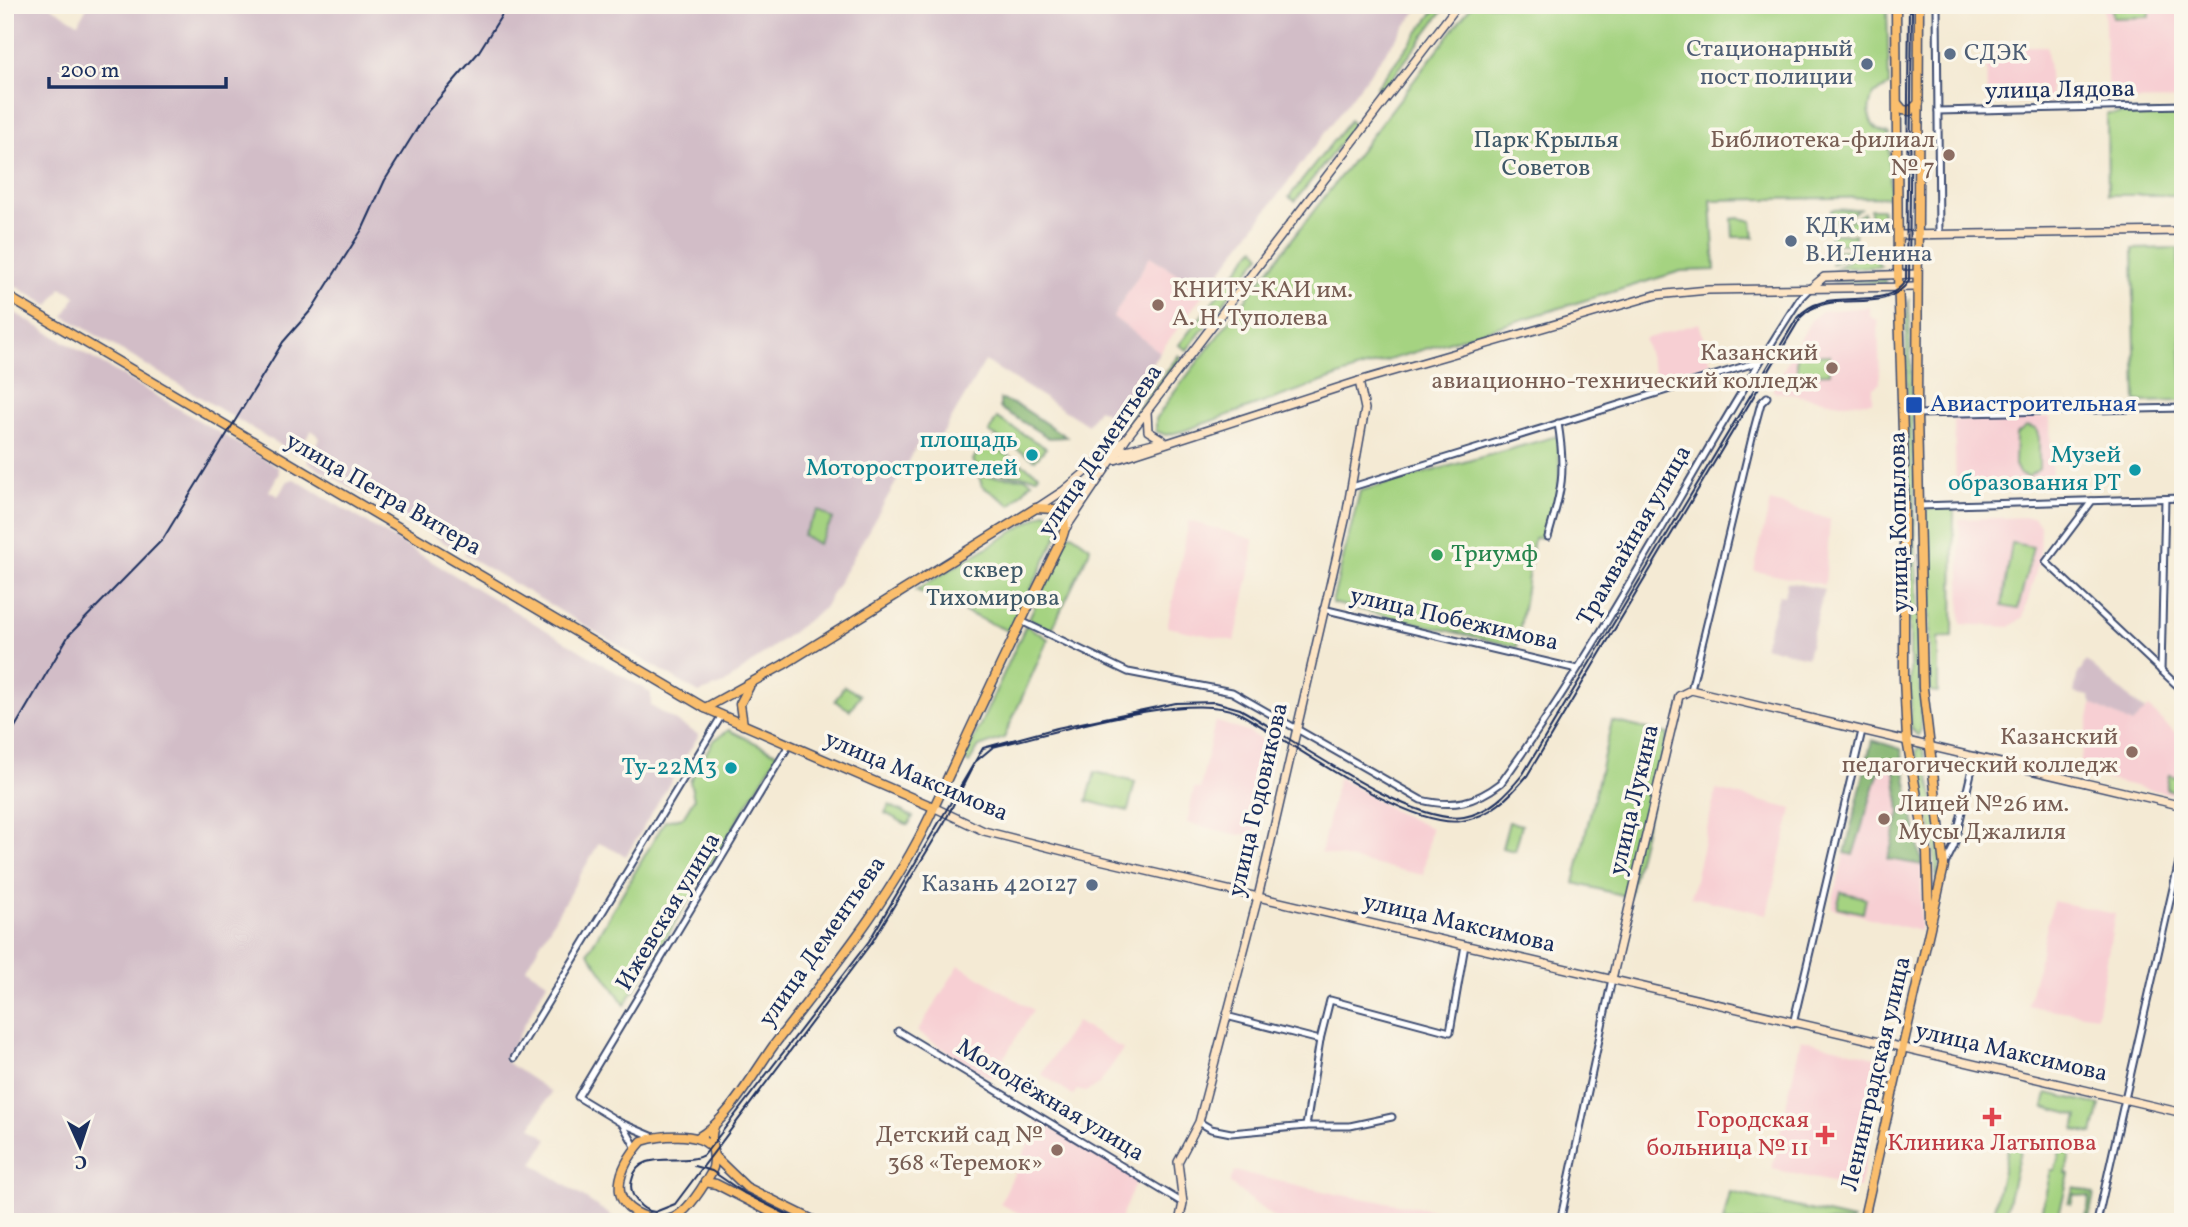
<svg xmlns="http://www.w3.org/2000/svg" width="2188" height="1227" font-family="Vollkorn,serif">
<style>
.built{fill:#f7cfd3}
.industrial{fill:#d2bdc7}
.green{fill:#a5d381;stroke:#608170;stroke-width:2}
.forest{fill:#84b56f;stroke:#507266;stroke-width:2}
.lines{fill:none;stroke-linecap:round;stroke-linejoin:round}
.street-casing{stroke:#3c4b70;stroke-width:9}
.secondary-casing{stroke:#3c4b70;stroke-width:10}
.primary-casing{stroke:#3c4b70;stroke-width:11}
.street{stroke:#fff;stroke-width:5}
.secondary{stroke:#fde5c5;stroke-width:7}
.primary{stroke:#fabe6d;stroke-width:8}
.tram{stroke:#1b2f5e;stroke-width:2}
.rail{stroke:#1b2f5e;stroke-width:2}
.service-dot{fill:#5c6f8a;stroke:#fbf7ec;stroke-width:2.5}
.education-dot{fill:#8d6e63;stroke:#fbf7ec;stroke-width:2.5}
.transit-dot{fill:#1a4fb4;stroke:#fbf7ec;stroke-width:2.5}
.culture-dot{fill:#0f9aa8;stroke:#fbf7ec;stroke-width:2.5}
.leisure-dot{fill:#2e9e5b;stroke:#fbf7ec;stroke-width:2.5}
.health-dot{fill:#e0444e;stroke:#fbf7ec;stroke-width:2.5}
.labels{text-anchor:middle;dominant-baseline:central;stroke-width:7;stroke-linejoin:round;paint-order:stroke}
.service-label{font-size:24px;fill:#4e5e75;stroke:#fbf7ec;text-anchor:end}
.street-label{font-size:24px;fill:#1b2f5e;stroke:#fbf7ec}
.park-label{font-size:24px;fill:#3e5867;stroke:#fbf7ec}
.education-label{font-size:24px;fill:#785e54;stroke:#fbf7ec;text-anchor:end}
.transit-label{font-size:24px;fill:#164399;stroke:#fbf7ec;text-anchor:start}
.culture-label{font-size:24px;fill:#0d838f;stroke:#fbf7ec;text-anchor:end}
.leisure-label{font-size:24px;fill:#27864d;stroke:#fbf7ec;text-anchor:start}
.health-label{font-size:24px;fill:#be3a42;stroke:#fbf7ec;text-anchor:end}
</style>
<rect width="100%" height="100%" fill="#fbf7ec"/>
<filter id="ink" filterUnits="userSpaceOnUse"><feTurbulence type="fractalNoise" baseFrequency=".0143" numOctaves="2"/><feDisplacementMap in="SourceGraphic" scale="14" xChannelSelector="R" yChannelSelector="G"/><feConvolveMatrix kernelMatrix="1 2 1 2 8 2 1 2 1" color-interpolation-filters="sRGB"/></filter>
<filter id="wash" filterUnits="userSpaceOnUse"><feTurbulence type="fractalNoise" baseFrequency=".00686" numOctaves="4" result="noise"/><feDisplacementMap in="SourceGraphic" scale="28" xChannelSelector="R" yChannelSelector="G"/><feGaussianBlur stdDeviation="1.57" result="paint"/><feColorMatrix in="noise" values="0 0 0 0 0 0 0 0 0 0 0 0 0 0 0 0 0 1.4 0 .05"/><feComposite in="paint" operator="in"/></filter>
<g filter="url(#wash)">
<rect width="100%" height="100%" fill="#f4ead4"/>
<g class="built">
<path d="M2104 5H2183V100L2108 101Z"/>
<path d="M1986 46H2047L2051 102 1987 103Z"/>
<path d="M1150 256 1205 292 1160 352 1113 317Z"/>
<path d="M1870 307V316L1878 321 1880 383 1872 389V402L1840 403 1772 391 1811 320 1822 311Z"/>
<path d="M1699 323 1711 363 1656 379 1644 339Z"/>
<path d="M2050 417 2052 486 1956 489 1954 420Z"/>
<path d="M1770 502 1830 519 1825 585 1754 571Z"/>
<path d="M2033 517 2040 525 2039 561 2023 617 2010 627 1961 624 1959 519Z"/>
<path d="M1189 521 1253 539 1252 562 1235 641 1167 627Z"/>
<path d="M2092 704 2132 724 2148 708 2183 740V797L2070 771 2071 765 2079 766Z"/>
<path d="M1215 721 1250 733 1275 746 1254 833 1239 835 1187 823 1194 788 1200 789Z"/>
<path d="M1872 740 1901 749 1922 865 1920 931 1831 908Z"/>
<path d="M1338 777 1396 812 1431 828 1423 875 1321 853Z"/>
<path d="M1716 790 1792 809 1767 914 1691 897Z"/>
<path d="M2053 901 2115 914 2097 1016 2028 1006Z"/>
<path d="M959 965 1033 1010 991 1079 917 1032Z"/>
<path d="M1076 1022 1123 1049 1098 1086 1085 1092 1077 1090 1073 1095 1041 1074Z"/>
<path d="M1801 1039 1888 1060 1859 1188 1772 1169Z"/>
<path d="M1039 1121 1137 1179 1119 1222H1037L1000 1204Z"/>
<path d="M1235 1171 1336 1194 1477 1217 1476 1222H1279L1229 1183Z"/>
</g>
<g class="industrial">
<path d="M5 5H48L78 23 88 5H1421L1205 292 1150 256 1113 317 1160 352 1112 416 1098 409 1088 425 985 361 935 447 926 443 918 444 824 608 724 684 699 693 464 554 468 546 458 539 452 547 307 462 320 439 312 430 295 454 64 316 76 296 69 291 61 288 49 306 5 280Z"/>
<path d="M5 307 278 467 279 473 269 491 278 496 288 481 294 479 651 693V706L699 735 626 856 599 843 526 968 547 982 505 1061 551 1092 531 1127 548 1139 533 1164 621 1222H5Z"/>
<path d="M1787 582 1824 589 1807 657 1764 646 1779 595 1784 596Z"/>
<path d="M2086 661 2145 711 2132 724 2092 704 2089 696 2074 693 2077 676Z"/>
</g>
<g class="green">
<path d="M1439 5H1447L1384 89 1376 88Z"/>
<path d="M1472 5H1887L1889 86 1873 94C1866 113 1868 131 1889 134L1890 197 1711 200 1715 270 1681 271 1356 370 1183 431 1166 435 1156 431V419L1170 398Z"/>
<path d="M2112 5H2150V17L2113 18Z"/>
<path d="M2183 113V195H2108L2107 114Z"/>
<path d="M1350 120 1354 126 1295 201 1289 197Z"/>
<path d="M1859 209 1840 222 1831 223V210Z"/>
<path d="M1870 209H1882L1883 228H1870Z"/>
<path d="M1864 213 1865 228H1841V226Z"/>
<path d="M1740 218 1752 221 1754 237H1733L1732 219Z"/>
<rect x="1831" y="234" width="24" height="10"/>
<path d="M1255 247 1261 255 1187 350 1179 345Z"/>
<path d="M2178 248 2183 401 2136 402 2133 249Z"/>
<path d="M1832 250H1855V253L1832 264Z"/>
<path d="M1862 252H1871L1881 267 1837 268Z"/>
<path d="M1885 279V283L1832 282 1838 280Z"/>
<path d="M1909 299 1921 729 1918 736 1911 729 1906 320Z"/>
<path d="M1179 355 1181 358 1129 426 1126 425Z"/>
<path d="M1797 355H1830V373L1797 374Z"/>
<path d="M997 418 1046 448 1035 460 989 432Z"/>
<path d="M2027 426 2036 429 2039 438V469L2028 477 2019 473 2015 465 2016 434Z"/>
<path d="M1557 436C1563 478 1559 496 1544 537L1534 538 1517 647 1332 603 1360 491Z"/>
<path d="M984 441 1039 474 1037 477 978 472 973 460Z"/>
<path d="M1100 471 1069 517 1065 511 1053 505Z"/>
<path d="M979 476 1026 478 1032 482 1011 505 982 486Z"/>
<path d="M1947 506 1954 509 1953 637 1938 638V692L1930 691V607L1926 603 1925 512 1928 507Z"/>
<path d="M818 510 833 519 818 544 803 535Z"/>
<path d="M1046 512 1056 517 1061 528 1010 632 916 590Z"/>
<path d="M1072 534 1090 547 1089 552 1051 631 1029 618 1068 535Z"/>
<path d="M2012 543 2033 547 2018 609 2002 606Z"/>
<path d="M1026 625 1048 639 1004 738 979 747 969 763 964 760Z"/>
<path d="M844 686 860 695 850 710 835 701Z"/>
<path d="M1612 721 1668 734 1629 897 1574 883Z"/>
<path d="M729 730 778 754 625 1005 588 952 665 821 683 817 694 799 690 781 713 741Z"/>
<path d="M1919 747 1923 748C1930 786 1948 846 1937 883L1932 829 1916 752Z"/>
<path d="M1095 772 1135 782 1128 811 1087 801Z"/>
<path d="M2169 775 2183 779V793L2166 789Z"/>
<path d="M889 805 913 817 908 825 885 813Z"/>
<path d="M1509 822 1522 825 1515 851 1502 848Z"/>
<path d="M1841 892 1866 898 1863 913 1837 907Z"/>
<path d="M2047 1093 2100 1105 2093 1134 2075 1130 2078 1116 2044 1107Z"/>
<path d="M2010 1140 2022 1143 2004 1220 1997 1219 1993 1213Z"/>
<path d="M2060 1151 2070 1153 2066 1173 2069 1174 2057 1222H2039L2051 1170H2055Z"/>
<path d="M2074 1187 2094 1194 2088 1222H2085L2090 1197 2074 1194 2071 1204 2068 1203Z"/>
<path d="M1730 1192 1853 1220 1852 1222H1723Z"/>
</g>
<g class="forest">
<path d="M1000 399 1021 407 1066 437 1049 438 1000 408Z"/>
<path d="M1872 740 1901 749 1922 865 1888 859 1900 812 1895 770 1881 765 1853 855 1845 853Z"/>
</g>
</g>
<g filter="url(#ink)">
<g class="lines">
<defs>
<g id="street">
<path d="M1937 5 1939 234"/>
<path d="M1938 111 2183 105"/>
<path d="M1917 414 2183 408"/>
<path d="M1352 487 1758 362"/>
<path d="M2092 501 2046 562 2183 691"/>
<path d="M1919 506 2183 498"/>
<path d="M1548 537C1562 490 1566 472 1558 423"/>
<path d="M1323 609 1577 669"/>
<path d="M1021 621 1128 672 1232 692 1421 800C1453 808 1475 803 1501 783 1613 629 1697 456 1801 297L1810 288"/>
<path d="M2161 671 2165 499"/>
<path d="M1691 690 1754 429 1761 403 1767 397"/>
<path d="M1944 866 1954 846 1975 756"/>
<path d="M1226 1016 1320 1040"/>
<path d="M1793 1024 1862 731"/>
<path d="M898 1031 1183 1203"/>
<path d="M514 1058 722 715"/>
<path d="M1199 1122 1211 1129 1231 1133 1306 1126H1350L1392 1117"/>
<path d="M623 1125 636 1148"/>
<path d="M1306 1126 1320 1040 1330 1000 1450 1032 1465 945"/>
<path d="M654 1137 621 1123 578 1097 789 745"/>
<path d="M1560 1222 1612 979"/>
<path d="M2097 1222 2183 844"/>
</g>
<g id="secondary">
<path d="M1899 235 2183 231"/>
<path d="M1811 288 1824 277 1917 274"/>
<path d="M1147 412 1148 431 1163 440"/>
<path d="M1118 452 1161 441"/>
<path d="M1115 460 1359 381 1656 295 1708 290 1917 287"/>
<path d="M1037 508 1063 491 1124 440"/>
<path d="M1066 528 1127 437 1458 5"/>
<path d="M933 807 984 831 1087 857 2183 1113"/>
<path d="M1612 979 1679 696 1691 690 2183 806"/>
<path d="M1179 1222 1183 1203 1178 1162 1199 1122 1258 897 1346 516 1365 409 1359 381"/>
</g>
<g id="primary">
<path d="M1896 5 1898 274 1904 466V678L1907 740 1927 853 1929 920"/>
<path d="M1898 104 1903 110 1910 111 1919 103"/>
<path d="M5 295 705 708 933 807"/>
<path d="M743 725 740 704 749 687"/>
<path d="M697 1138C727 1122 754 1073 774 1045 829 973 890 900 929 818 972 725 1015 632 1061 540 1067 527 1067 518 1054 509L1036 508 783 665 705 708"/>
<path d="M711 1147C697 1131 661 1135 642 1141 619 1167 604 1204 647 1217 656 1220 665 1222 673 1218 688 1212 703 1187 711 1173 719 1157 707 1143 714 1127"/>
<path d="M714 1156 746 1187 817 1222"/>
<path d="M705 1182 716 1184 790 1222"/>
<path d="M1863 1222 1944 866 1923 688 1917 414 1919 5"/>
</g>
</defs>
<use href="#street" class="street-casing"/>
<use href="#secondary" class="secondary-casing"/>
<use href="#primary" class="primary-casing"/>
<use href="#street" class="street"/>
<use href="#secondary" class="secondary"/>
<use href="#primary" class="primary"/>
<g class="tram">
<path d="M1909 5 1906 280C1884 316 1826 282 1797 318L1523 774C1507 794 1490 812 1464 817 1413 827 1289 736 1240 709L1215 702 1176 703 1057 728 983 748 869 941 705 1154C685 1168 639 1146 632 1180 630 1187 632 1195 637 1201 641 1208 647 1211 655 1212L675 1204 872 942 944 823 975 762 993 747C1051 734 1188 690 1239 713 1290 741 1408 830 1462 821 1491 816 1509 797 1527 776L1801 317C1831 286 1883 318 1909 281L1912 5"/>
<path d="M694 1166 712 1171 744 1193 803 1222"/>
</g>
<g class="rail">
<path d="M5 744 69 635 163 539 283 342 312 309 363 228 385 180 428 111 478 53 508 5"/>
<path d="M5 1209 26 1222"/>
</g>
</g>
</g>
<g class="service-dot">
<circle cx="1950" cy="54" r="7"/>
<circle cx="1867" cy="64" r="7"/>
<circle cx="1791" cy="241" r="7"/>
<circle cx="1092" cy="885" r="7"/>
</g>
<g class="education-dot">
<circle cx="1949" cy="155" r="7"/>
<circle cx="1158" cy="305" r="7"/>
<circle cx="1832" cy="368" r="7"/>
<circle cx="2132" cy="752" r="7"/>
<circle cx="1884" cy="819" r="7"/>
<circle cx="1057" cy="1150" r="7"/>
</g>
<rect class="transit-dot" x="1905" y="396" width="18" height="18" rx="3.5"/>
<g class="culture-dot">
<circle cx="1032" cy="455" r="7"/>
<circle cx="2135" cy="470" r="7"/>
<circle cx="731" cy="768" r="7"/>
</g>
<circle class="leisure-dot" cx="1437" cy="555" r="7"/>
<g class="health-dot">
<path d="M1988.5 1106.5h7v7h7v7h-7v7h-7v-7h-7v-7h7z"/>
<path d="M1821.5 1124.5h7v7h7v7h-7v7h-7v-7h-7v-7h7z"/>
</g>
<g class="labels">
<g class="service-label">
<text x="1853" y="50">Стационарный<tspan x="1853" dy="28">пост полиции</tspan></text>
<text x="1964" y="54" text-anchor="start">СДЭК</text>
<text x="1805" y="227" text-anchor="start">КДК им<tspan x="1805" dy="28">В.И.Ленина</tspan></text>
<text x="1078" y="885">Казань 420127</text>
</g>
<g class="street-label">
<text transform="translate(2060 91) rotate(-1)">улица Лядова</text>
<text transform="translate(1101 451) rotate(-56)">улица Дементьева</text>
<text transform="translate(383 495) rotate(30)">улица Петра Витера</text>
<text transform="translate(1900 522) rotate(-91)">улица Копылова</text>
<text transform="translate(1635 536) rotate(-60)">Трамвайная улица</text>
<text transform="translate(1454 620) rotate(13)">улица Побежимова</text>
<text transform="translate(916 777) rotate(23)">улица Максимова</text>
<text transform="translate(1259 800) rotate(-77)">улица Годовикова</text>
<text transform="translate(1635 800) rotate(-77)">улица Лукина</text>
<text transform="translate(669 912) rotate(-59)">Ижевская улица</text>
<text transform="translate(1459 924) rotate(13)">улица Максимова</text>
<text transform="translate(823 942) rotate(-55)">улица Дементьева</text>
<text transform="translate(2011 1053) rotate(13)">улица Максимова</text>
<text transform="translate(1877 1074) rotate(-77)">Ленинградская улица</text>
<text transform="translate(1050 1101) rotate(31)">Молодёжная улица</text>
</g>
<g class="park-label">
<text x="1546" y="141">Парк Крылья<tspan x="1546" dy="28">Советов</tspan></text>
<text x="993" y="571">сквер<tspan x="993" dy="28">Тихомирова</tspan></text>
</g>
<g class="education-label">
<text x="1935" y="141">Библиотека-филиал<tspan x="1935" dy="28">№ 7</tspan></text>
<text x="1172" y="291" text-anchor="start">КНИТУ-КАИ им.<tspan x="1172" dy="28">А. Н. Туполева</tspan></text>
<text x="1818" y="354">Казанский<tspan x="1818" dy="28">авиационно-технический колледж</tspan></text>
<text x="2118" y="738">Казанский<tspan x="2118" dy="28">педагогический колледж</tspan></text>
<text x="1898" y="805" text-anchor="start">Лицей №26 им.<tspan x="1898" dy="28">Мусы Джалиля</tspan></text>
<text x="1043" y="1136">Детский сад №<tspan x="1043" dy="28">368 «Теремок»</tspan></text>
</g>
<g class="transit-label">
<text x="1930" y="405">Авиастроительная</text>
</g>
<g class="culture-label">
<text x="1018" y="441">площадь<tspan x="1018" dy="28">Моторостроителей</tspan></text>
<text x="2121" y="456">Музей<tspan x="2121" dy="28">образования РТ</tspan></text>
<text x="717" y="768">Ту-22М3</text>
</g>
<g class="leisure-label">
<text x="1451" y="555">Триумф</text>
</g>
<g class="health-label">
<text x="1809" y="1121">Городская<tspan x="1809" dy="28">больница № 11</tspan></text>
<text x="1992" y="1144" text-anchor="middle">Клиника Латыпова</text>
</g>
</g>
<rect width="2188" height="1227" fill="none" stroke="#fbf7ec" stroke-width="28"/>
<g transform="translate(80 1146) rotate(177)" stroke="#fbf7ec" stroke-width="5" paint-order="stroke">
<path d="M0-5L12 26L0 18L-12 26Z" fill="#1b2f5e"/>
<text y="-10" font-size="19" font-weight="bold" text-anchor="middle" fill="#1b2f5e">С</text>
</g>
<path d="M49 77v10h177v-10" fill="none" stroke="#1b2f5e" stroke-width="3.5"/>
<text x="60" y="77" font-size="21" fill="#1b2f5e" stroke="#fbf7ec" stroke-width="5" paint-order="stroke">200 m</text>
</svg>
